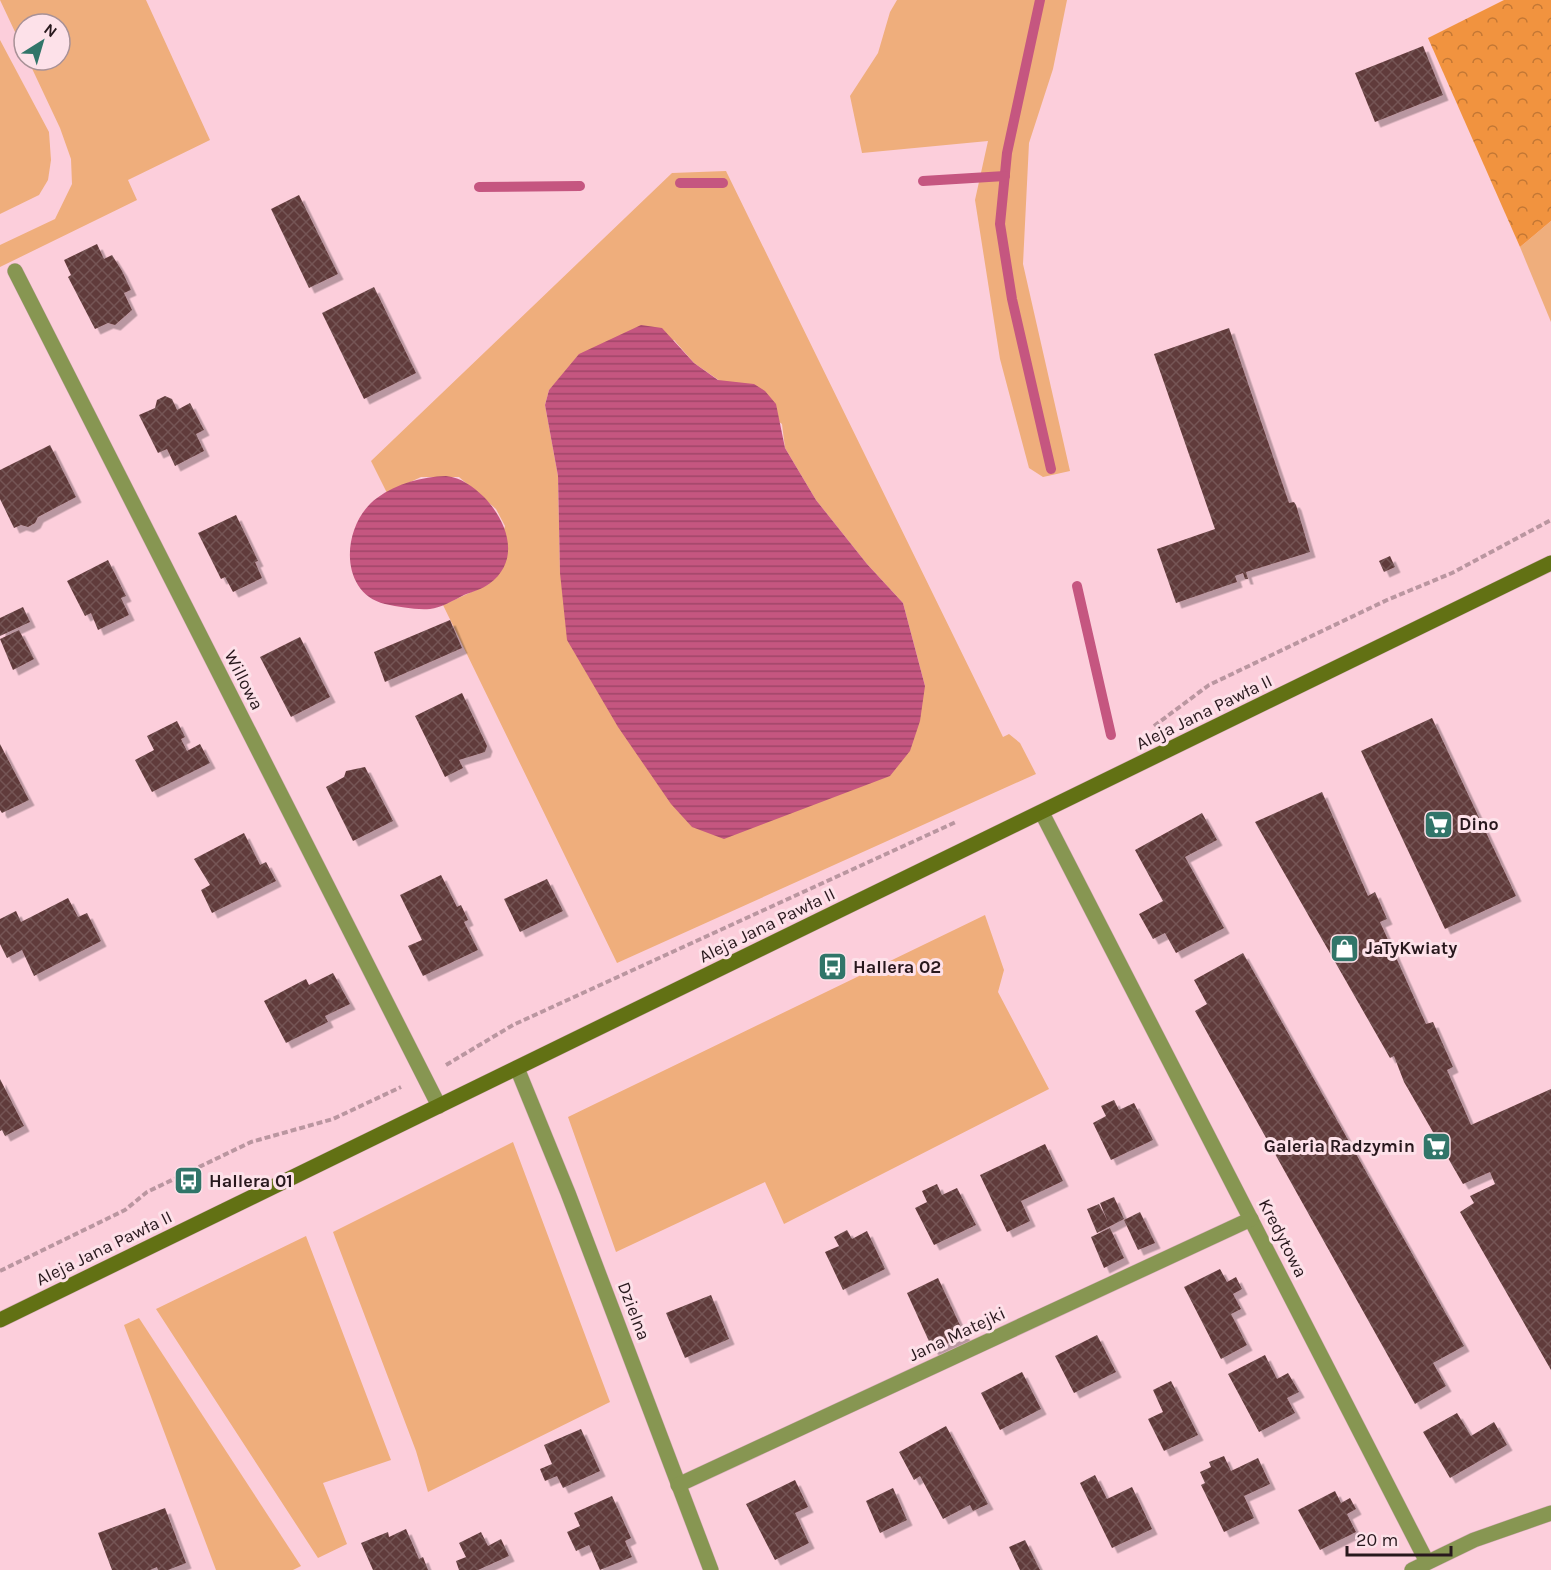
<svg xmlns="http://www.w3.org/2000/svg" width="1551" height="1570" font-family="Karla,sans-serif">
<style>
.green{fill:#efae7c;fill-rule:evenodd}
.forest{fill:url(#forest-crowns)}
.water{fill:url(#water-rules)}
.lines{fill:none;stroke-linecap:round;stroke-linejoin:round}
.stream{stroke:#c55680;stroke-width:10}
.building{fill:url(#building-cross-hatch);filter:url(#shadow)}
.street-casing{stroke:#d6adb9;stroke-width:16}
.secondary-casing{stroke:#d6adb9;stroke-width:16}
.path{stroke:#ba96a0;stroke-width:4;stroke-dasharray:6 3;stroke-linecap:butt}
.street{stroke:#879652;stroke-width:15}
.secondary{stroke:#627114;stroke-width:15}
.labels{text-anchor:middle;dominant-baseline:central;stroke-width:6;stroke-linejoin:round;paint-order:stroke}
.street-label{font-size:18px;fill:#28181d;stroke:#fde1e9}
.poi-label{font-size:18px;font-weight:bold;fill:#28181d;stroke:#fde1e9;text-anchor:start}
</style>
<defs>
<pattern id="forest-crowns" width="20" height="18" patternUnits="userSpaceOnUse" patternTransform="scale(1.5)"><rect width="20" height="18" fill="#f1933f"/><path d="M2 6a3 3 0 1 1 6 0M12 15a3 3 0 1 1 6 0" fill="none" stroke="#c37734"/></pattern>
<pattern id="water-rules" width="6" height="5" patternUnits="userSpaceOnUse" patternTransform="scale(1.5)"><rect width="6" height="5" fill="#c55680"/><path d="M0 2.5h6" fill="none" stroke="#a04668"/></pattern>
<pattern id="building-cross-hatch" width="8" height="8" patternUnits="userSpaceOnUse" patternTransform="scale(1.5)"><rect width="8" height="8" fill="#613b3b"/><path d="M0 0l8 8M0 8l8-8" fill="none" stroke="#745455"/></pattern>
<filter id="shadow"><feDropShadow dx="5.5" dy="5.5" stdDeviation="0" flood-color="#0004"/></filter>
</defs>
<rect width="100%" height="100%" fill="#fccedb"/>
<g class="green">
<path d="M0 0H146L210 140 128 180 137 200 0 267V245L55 219 72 184 71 159 60 128 28 60H60V24H24V51Z"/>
<path d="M897 0H1067L1053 69 1029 143 1023 264 1070 471 1043 477 1029 468 1000 359 975 200 988 141 862 153 850 96 878 53 890 12Z"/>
<path d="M0 40 49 132 51 160 48 180 39 195 0 214Z"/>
<path d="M726 171 1003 737 1009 734 1020 743 1036 774 617 963 443 605 489 584 505 526 496 509 459 477H421L387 493 371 461 672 173ZM674 340 694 363 782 424 785 448 816 500 867 564 903 603 925 686 560 573 558 476 545 405 549 390 561 377Z"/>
<path d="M1551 221V322L1520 247Z"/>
<path d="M985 915 1004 970 998 992 1049 1089 784 1224 765 1182 616 1252 568 1117Z"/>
<path d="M513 1142 610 1402 428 1492 416 1451 333 1232Z"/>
<path d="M306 1236 391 1460 323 1483 347 1544 318 1558 156 1309Z"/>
<path d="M139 1318 301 1566 293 1570H216L124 1325Z"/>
</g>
<path class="forest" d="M1504 0H1551V221L1520 247 1428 38Z"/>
<g class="water">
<path d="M641 325 662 328 694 363 718 380 754 384 765 391 776 404 785 448 816 500 867 564 903 603 925 686 920 721 910 751 890 776 724 839 692 827 671 804 618 727 567 640 560 573 558 476 545 405 549 390 579 354Z"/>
<path d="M446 476C462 478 472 486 484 497 507 521 522 560 489 584 482 589 472 592 464 595 454 600 441 608 430 609 415 610 400 607 385 604 337 592 342 523 377 498 397 483 422 477 446 476Z"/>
</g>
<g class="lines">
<g class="stream">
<path d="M1040 0 1007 153 1000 224 1012 299 1051 469"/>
<path d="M923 181 1005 176"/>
<path d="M680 183H723"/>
<path d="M479 187 580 186"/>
<path d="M1077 586 1111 735"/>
</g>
</g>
<g class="building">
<path d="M1423 46 1443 95 1375 122 1355 73Z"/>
<path d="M299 195 338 274 309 288 271 209Z"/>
<path d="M97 244 104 259 112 255 122 271 131 290 124 293 132 310 115 325 108 323 95 329 68 277 71 275 64 260Z"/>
<path d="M374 287 416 373 364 399 322 313Z"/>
<path d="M1229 328 1289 503 1294 502 1296 505 1310 552 1246 572 1248 579H1245L1243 573 1235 576 1237 582 1176 603 1157 549 1215 529 1154 354Z"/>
<path d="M165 396 172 399 177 410 190 403 204 430 196 434 204 451 175 466 167 449 158 453 139 415 155 408 157 400Z"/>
<path d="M50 445 76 497 38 517 35 523 28 527 21 525 14 528 0 499V470Z"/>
<path d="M236 515 258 561 255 562 262 578 233 592 225 577 221 579 198 533Z"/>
<path d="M1390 556 1395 567 1384 572 1379 561Z"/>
<path d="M108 560 126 596 121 598 129 615 98 630 91 613 85 616 67 581Z"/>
<path d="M23 607 30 622 0 636V618Z"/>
<path d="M450 620 462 648 385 682 374 652Z"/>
<path d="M19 630 34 659 13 670 0 639Z"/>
<path d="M300 637 330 697 291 717 260 657Z"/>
<path d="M462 693 487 746 485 752 459 760 463 768 445 777 415 716Z"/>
<path d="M1432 718 1516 896 1445 929 1361 751Z"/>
<path d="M177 721 185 737 181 739 187 751 200 744 210 763 152 792 135 760 154 750 147 736Z"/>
<path d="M0 744 29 800 2 813 0 810Z"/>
<path d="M365 767 393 821 353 841 326 787 344 777 346 771Z"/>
<path d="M1322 792 1368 896 1375 892 1387 919 1380 922 1426 1024 1433 1022 1453 1067 1447 1070 1471 1125 1551 1089V1370L1460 1212 1474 1203 1470 1196 1495 1184 1490 1172 1463 1184 1404 1082 1394 1056 1390 1058 1255 822Z"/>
<path d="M1202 813 1217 840 1185 857 1224 928 1176 953 1165 933 1153 939 1139 914 1163 901 1135 850Z"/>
<path d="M244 833 260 865 266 862 276 881 212 913 201 890 210 885 194 859Z"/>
<path d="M441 875 457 907 461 905 468 920 464 922 478 950 423 976 408 946 422 940 400 895Z"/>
<path d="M547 879 563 911 520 932 504 899Z"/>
<path d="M68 898 78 917 87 913 101 941 34 976 22 950 7 958 0 944V919L16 911 21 922Z"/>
<path d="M1243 953 1464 1346 1433 1363 1446 1386 1415 1404 1195 1011 1207 1004 1194 980Z"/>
<path d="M333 973 350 1004 325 1016 328 1022 286 1043 264 1001 306 979 309 985Z"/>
<path d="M0 1079 24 1126 5 1136 2 1130 0 1131Z"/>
<path d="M1114 1100 1119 1110 1134 1103 1153 1140 1111 1160 1093 1123 1106 1116 1101 1106Z"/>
<path d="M1045 1144 1063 1181 1021 1201 1030 1221 1007 1232 980 1175Z"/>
<path d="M937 1184 942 1195 957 1188 976 1225 934 1245 915 1208 927 1202 922 1191Z"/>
<path d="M1114 1197 1124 1219 1097 1233 1087 1209 1099 1204 1108 1222 1100 1203Z"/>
<path d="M1140 1212 1155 1243 1138 1250 1124 1220Z"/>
<path d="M1110 1228 1124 1258 1104 1268 1091 1237Z"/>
<path d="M847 1230 852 1239 867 1231 885 1269 843 1290 825 1252 839 1246 834 1237Z"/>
<path d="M1220 1269 1227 1282 1236 1277 1242 1289 1233 1294 1241 1309 1231 1314 1247 1345 1221 1359 1184 1287Z"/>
<path d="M938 1278 965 1336 933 1350 907 1293Z"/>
<path d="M711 1295 729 1339 685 1358 666 1313Z"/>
<path d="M1097 1335 1116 1372 1074 1393 1055 1356Z"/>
<path d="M1265 1355 1277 1379 1288 1373 1299 1392 1287 1398 1295 1413 1259 1432 1228 1374Z"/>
<path d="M1022 1372 1041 1409 1000 1430 981 1393Z"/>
<path d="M1171 1381 1198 1435 1164 1451 1148 1419 1163 1412 1153 1390Z"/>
<path d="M1457 1413 1471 1436 1494 1422 1507 1445 1450 1478 1423 1432Z"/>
<path d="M946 1426 988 1504 973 1511 970 1505 943 1519 920 1476 914 1480 899 1452Z"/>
<path d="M581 1429 600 1471 563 1488 557 1476 545 1481 540 1469 552 1464 544 1445Z"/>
<path d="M1224 1456 1231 1471 1258 1458 1270 1484 1244 1496 1254 1518 1224 1532 1201 1485 1205 1483 1200 1472 1211 1467 1209 1462Z"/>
<path d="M1095 1475 1107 1499 1132 1487 1152 1529 1112 1548 1080 1483Z"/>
<path d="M795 1480 808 1507 795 1513 809 1543 775 1560 746 1504Z"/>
<path d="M893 1488 907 1520 880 1533 866 1501Z"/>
<path d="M1335 1491 1341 1503 1350 1498 1356 1509 1347 1514 1356 1532 1320 1550 1298 1510Z"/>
<path d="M612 1496 631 1538 625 1541 632 1557 600 1570 589 1545 576 1551 567 1532 580 1526 574 1513Z"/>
<path d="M165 1508 186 1563 168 1570H158L157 1567 150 1570H112L98 1533Z"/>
<path d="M406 1529 419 1559 423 1557 428 1570H373L361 1543 388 1532 389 1537Z"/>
<path d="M481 1532 488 1546 501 1539 509 1556 478 1570H459L456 1561 466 1557 459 1543Z"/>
<path d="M1025 1540 1040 1570H1020L1009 1547Z"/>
</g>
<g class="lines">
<defs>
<g id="street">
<path d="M15 271 439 1106"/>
<path d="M1042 813 1427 1562"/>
<path d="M517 1068 568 1193 711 1570"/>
<path d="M678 1485 1251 1219"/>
<path d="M1412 1570 1474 1540 1551 1513"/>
</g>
<path id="secondary" d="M0 1320 1551 563"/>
</defs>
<use href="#street" class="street-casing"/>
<use href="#secondary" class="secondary-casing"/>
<g class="path">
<path d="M1154 726 1209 685 1387 600 1452 573 1551 520"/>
<path d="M446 1065 513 1025 956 822"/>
<path d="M0 1271 125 1210 147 1192 251 1142 333 1119 401 1087"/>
</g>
<use href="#street" class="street"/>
<use href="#secondary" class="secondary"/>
</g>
<defs>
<symbol id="supermarket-square" viewBox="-11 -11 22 22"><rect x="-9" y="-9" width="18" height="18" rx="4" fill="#317569" stroke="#fde1e9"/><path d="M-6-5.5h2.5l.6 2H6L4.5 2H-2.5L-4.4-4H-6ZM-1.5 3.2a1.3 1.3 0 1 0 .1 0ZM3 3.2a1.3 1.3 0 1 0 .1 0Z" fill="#fff"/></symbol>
<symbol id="shop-square" viewBox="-11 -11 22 22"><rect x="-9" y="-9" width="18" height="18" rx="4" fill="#317569" stroke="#fde1e9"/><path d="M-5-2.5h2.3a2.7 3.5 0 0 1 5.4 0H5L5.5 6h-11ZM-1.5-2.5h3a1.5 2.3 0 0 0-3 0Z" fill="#fff"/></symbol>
<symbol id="bus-square" viewBox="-11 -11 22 22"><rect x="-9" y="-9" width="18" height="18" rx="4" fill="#317569" stroke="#fde1e9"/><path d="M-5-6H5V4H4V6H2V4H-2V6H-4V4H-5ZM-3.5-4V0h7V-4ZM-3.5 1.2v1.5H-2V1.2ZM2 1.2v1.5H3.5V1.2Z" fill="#fff"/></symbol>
</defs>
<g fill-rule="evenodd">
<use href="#supermarket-square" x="1422" y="808" width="33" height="33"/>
<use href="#shop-square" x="1328" y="932" width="33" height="33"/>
<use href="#bus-square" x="816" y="950" width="33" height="33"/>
<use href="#supermarket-square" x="1420" y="1130" width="33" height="33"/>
<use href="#bus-square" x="172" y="1164" width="33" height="33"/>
</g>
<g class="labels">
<g class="street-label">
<text transform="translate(244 680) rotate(63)">Willowa</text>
<text transform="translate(1204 712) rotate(-26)">Aleja Jana Pawła II</text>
<text transform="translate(767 925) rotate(-26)">Aleja Jana Pawła II</text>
<text transform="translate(1283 1238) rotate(63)">Kredytowa</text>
<text transform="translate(104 1248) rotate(-26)">Aleja Jana Pawła II</text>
<text transform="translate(634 1311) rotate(69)">Dzielna</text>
<text transform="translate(957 1334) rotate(-25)">Jana Matejki</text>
</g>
<g class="poi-label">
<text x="1459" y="824">Dino</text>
<text x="1365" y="948">JaTyKwiaty</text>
<text x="853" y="967">Hallera 02</text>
<text x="1415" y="1146" text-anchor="end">Galeria Radzymin</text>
<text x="209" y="1181">Hallera 01</text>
</g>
</g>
<g transform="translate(42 42) rotate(37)"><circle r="28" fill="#fde1e9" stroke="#a89197" stroke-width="1.5"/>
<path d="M0-4.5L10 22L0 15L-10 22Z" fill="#317569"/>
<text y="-9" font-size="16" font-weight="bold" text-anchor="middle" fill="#28181d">N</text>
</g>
<path d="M1347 1546v9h104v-9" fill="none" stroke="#28181d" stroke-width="3"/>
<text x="1356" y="1546" font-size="18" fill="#28181d" stroke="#fde1e9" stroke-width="4.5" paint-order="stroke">20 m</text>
</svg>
